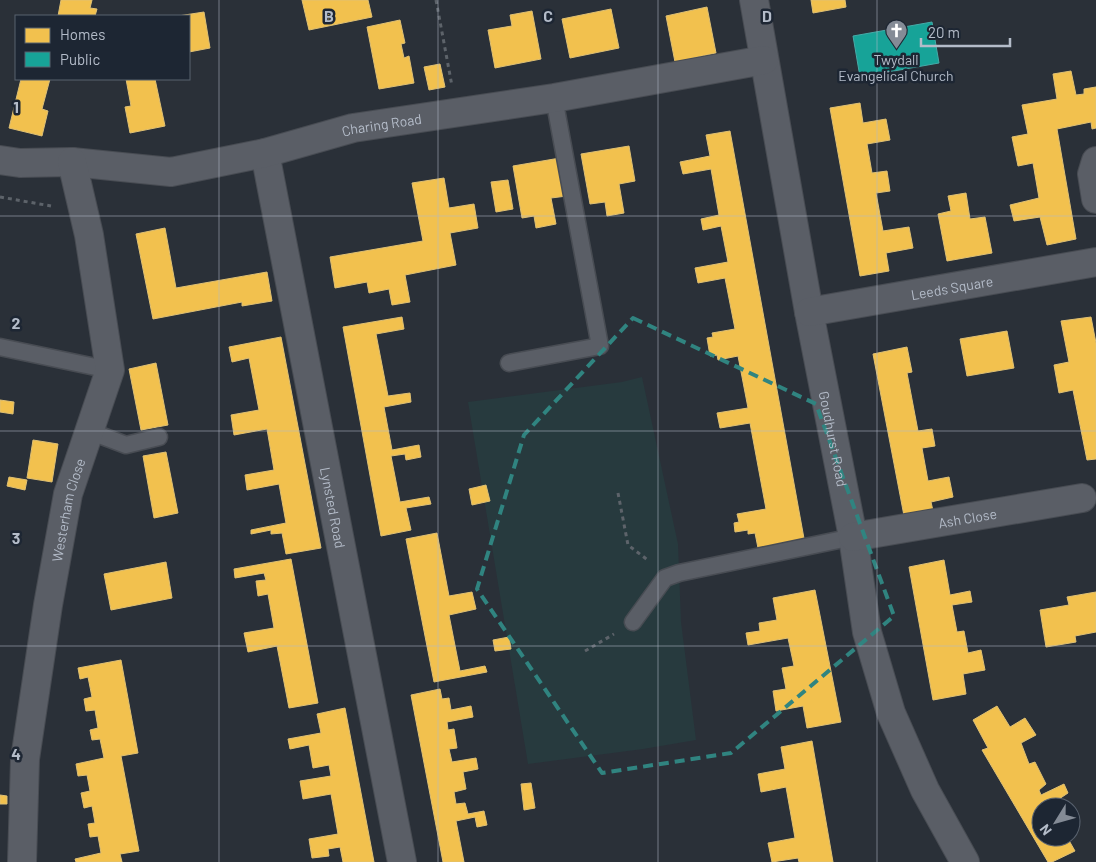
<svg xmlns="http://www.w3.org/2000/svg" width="1096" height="862" font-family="Barlow,sans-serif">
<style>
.green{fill:#273a3e}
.homes{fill:#f2c14e;stroke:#dfc073}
.public{fill:#17a398;stroke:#46aaa7}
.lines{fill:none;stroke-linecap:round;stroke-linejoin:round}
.lane-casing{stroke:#484c53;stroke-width:19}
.street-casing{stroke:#484c53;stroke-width:30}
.path{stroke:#5d636a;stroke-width:3;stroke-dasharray:4 4;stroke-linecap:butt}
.lane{stroke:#5a5e66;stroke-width:16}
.street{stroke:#5a5e66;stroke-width:28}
.marked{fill:none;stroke:#308480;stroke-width:4;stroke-dasharray:10 6;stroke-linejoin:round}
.grid{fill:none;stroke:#b4bcc9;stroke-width:1;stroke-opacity:0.55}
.labels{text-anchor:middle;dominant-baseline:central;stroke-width:5;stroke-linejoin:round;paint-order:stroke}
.poi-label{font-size:14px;fill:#b4bcc9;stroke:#1d2633}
.street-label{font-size:14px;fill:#b4bcc9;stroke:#1d2633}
.grid-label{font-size:16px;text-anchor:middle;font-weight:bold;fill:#b4bcc9;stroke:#1d2633;stroke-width:5;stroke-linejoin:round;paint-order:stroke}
</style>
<rect width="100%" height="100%" fill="#2a3038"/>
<path class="green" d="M642 377 678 544 681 622 696 740 643 749 528 764 468 402 622 382Z"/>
<g class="homes">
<path d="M61 0H92L90 8 97 9 95 16H58Z"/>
<path d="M302 0H368L372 17 309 30Z"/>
<path d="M811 0H845L846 7 813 13Z"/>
<path d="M707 7 716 53 675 62 666 16Z"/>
<path d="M611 9 619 48 570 58 562 19Z"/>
<path d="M532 11 541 59 495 68 488 30 512 26 510 15Z"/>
<path d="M204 12 210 48 189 52V16H178Z"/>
<path d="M400 20 405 43 401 44 404 58 409 56 414 83 379 89 367 27Z"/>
<path d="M440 64 445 87 429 90 424 67Z"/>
<path d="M1071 71 1076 95 1084 94V89L1096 87V128L1092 129 1091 122 1057 129 1076 239 1047 245 1040 217 1014 221 1010 205 1039 198 1033 163 1018 166 1012 137 1028 134 1022 105 1057 99 1053 74Z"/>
<path d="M21 79H50L42 109 48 111 42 136 9 128Z"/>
<path d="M126 79H155L165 126 130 133 125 107 131 106Z"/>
<path d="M860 103 863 123 886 119 890 140 867 144 872 173 887 171 890 191 876 193 883 231 909 227 913 248 886 253 889 271 860 276 830 108Z"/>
<path d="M730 131 805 544 759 553 755 533 748 534V530L735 532 734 523 739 522 737 514 766 509 750 423 720 428 717 413 748 408 738 356 718 360 717 355 710 356 707 338 713 337 712 333 735 329 725 278 698 283 695 268 728 262 721 226 703 230 701 219 719 215 711 169 683 174 680 162 710 156 706 135Z"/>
<path d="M629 146 635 181 619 184 624 213 607 216 605 202 590 204 581 154Z"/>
<path d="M560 158 567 196 551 198 556 224 536 228 534 216 522 218 513 166Z"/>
<path d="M444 178 449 208 474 204 478 228 450 233 456 265 405 275 410 302 392 305 389 289 369 293 367 282 335 288 330 257 423 241 412 183Z"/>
<path d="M508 180 513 209 496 212 491 182Z"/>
<path d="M966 193 970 219 985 217 992 253 947 261 938 214 951 211 948 196Z"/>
<path d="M165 228 176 288 267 272 272 301 242 306V302L153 319 136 234Z"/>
<path d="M402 317 404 329 376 334 388 396 410 393 411 402 384 407 392 450 419 445 421 457 406 460 405 454 391 456 400 502 429 497 431 504 406 508 411 530 381 536 343 327Z"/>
<path d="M1091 317 1096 343V459L1087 460 1073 390 1059 393 1054 365 1069 362 1061 321Z"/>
<path d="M1007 331 1014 368 967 376 960 339Z"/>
<path d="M281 337 321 548 286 554 282 533 271 534V530L251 534V530L286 523 279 484 247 490 245 475 274 470 267 429 234 435 231 415 259 410 249 358 232 362 229 347Z"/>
<path d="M907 347 912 372 907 373 918 431 932 429 935 446 922 448 928 481 949 477 953 497 931 502 934 515 905 521 873 354Z"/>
<path d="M156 363 168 425 141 430 129 369Z"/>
<path d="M0 400 14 402 13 414 0 412Z"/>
<path d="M33 440 58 444 52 482 27 478Z"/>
<path d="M166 452 178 513 154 518 143 456Z"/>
<path d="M9 477 27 480 25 490 7 486Z"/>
<path d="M486 485 490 501 472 505 469 489Z"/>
<path d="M437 533 449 596 472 592 476 609 449 615 460 671 485 666 487 672 434 682 406 539Z"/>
<path d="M291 559 318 703 289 708 277 646 248 652 244 633 274 628 268 594 258 596 256 581 266 580 264 573 235 578 234 569Z"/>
<path d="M944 560 950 595 970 591 972 602 952 605 957 632 964 631 968 653 981 650 985 670 963 674 966 694 933 700 909 567Z"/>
<path d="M166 562 172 598 111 610 104 574Z"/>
<path d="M815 590 841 722 807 728 803 706 776 711 773 691 786 689 782 668 794 666 788 638 748 645 746 633 760 631 759 623 777 620 773 598Z"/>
<path d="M1096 592V632L1075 636 1076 642 1046 647 1040 610 1069 605 1067 597Z"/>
<path d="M509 637 511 649 495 651 493 640Z"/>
<path d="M121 660 138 753 121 756 139 851 120 854 122 862H76L75 859 101 853 98 836 90 837 88 824 95 823 92 806 84 808 81 793 90 791 87 775 78 776 76 764 104 758 100 739 92 740 90 730 98 728 95 710 86 711 84 699 92 697 88 677 80 679 78 668Z"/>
<path d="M440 689 442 699 449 698 451 710 471 706 473 717 447 722 448 730 454 729 457 748 449 749 452 762 476 758 478 769 463 772 466 789 454 792 456 804 465 803 468 814 484 811 487 825 477 827 475 817 456 821 464 862H443L411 695Z"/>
<path d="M997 706 1010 727 1025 718 1036 735 1021 743 1029 764 1035 762 1046 784 1039 790 1041 795 1064 784 1068 793 1050 805 1051 807H1041V837H1067L1075 851 1052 862H1048L982 750 988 748 973 720Z"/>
<path d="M345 708 374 862H343L340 847 328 849 329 856 312 858 309 839 338 834 331 794 303 799 300 781 331 776 329 765 313 768 309 745 290 749 288 739 321 733 317 714Z"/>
<path d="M812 741 833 862H799L798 858 772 862 768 843 795 838 786 787 761 792 758 774 785 769 781 747Z"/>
<path d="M531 783 535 808 524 810 521 784Z"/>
<path d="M0 795 7 796V804H0Z"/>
</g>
<path class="public" d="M932 22 939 63 860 77 853 36Z"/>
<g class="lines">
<defs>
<g id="lane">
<path d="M0 347 110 370"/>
<path d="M509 363 600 346 554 98"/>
<path d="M89 431 126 445 159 437"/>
<path d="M633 622 665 578 679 573 853 537"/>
</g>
<g id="street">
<path id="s1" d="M754 0 809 312 853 537 867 632 891 713 925 790 965 862"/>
<path id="s2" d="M265 153 402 862"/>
<path id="s3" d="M0 160 20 163 72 162 171 172 265 153 353 128 554 98 764 60"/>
<path d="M1096 161 1092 174 1096 199"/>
<path id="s4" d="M809 312 1096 262"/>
<path id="s5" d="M853 537 1082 498"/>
<path id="s6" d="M22 862 25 759 48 605 68 494 110 370 89 235 72 162"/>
</g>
</defs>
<use href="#lane" class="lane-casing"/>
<use href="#street" class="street-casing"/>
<g class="path">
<path d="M436 0 452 86"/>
<path d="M0 197 51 206"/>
<path d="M618 493 628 545 649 561"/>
<path d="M585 651 614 634"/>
</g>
<use href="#lane" class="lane"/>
<use href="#street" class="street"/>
</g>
<path class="marked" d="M633 318 816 404 894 616 731 753 602 773 477 589 524 435Z"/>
<path class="grid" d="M219 0V862M438 0V862M658 0V862M877 0V862M0 216H1096M0 431H1096M0 646H1096"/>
<defs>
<symbol id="church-pin" viewBox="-11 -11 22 30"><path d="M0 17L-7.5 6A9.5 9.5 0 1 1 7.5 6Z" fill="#848b96" stroke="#1d2633"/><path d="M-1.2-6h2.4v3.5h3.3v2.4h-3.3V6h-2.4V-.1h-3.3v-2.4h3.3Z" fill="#fff"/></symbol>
</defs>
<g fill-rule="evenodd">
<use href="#church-pin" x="884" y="18" width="25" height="34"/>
</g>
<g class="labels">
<g class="poi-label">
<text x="896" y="59">Twydall<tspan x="896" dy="16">Evangelical Church</tspan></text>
</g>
<g class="street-label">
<text stroke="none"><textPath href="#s3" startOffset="388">Charing Road</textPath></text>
<text stroke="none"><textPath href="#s4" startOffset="145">Leeds Square</textPath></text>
<text stroke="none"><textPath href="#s1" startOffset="446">Goudhurst Road</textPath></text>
<text stroke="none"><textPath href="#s2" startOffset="361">Lynsted Road</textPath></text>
<text stroke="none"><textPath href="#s6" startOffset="356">Westerham Close</textPath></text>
<text stroke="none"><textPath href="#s5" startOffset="116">Ash Close</textPath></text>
</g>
</g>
<g class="grid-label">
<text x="329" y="22">B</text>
<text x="548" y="22">C</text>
<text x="767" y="22">D</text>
<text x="16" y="113">1</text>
<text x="16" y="329">2</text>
<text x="16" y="544">3</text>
<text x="16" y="760">4</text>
</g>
<rect x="15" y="15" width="175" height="65" fill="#1d2633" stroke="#59626f"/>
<rect x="25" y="28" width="25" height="15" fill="#f2c14e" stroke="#59626f"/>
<text x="60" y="40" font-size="15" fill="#b4bcc9">Homes</text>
<rect x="25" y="52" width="25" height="15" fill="#17a398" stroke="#59626f"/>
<text x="60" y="65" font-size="15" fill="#b4bcc9">Public</text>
<g transform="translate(1056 822) rotate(233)"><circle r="24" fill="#1d2633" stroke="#59626f"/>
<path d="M0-4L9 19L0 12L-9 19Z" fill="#848b96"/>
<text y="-8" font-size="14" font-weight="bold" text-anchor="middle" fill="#b4bcc9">N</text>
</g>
<path d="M921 38v8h89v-8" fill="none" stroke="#b4bcc9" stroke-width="2.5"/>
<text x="928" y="38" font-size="15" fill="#b4bcc9" stroke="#1d2633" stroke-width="4" paint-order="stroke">20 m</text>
</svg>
